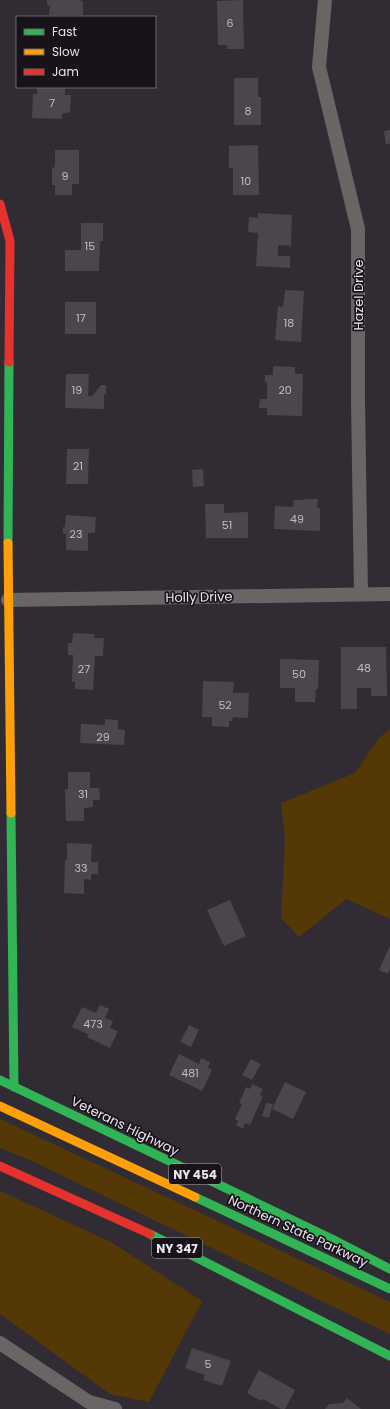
<svg xmlns="http://www.w3.org/2000/svg" width="390" height="1409" font-family="Poppins,sans-serif">
<style>
.green{fill:#543907}
.building{fill:#4a464c}
.lines{fill:none;stroke-linecap:round;stroke-linejoin:round}
.street{stroke:#686664;stroke-width:14}
.fast{stroke:#30b455;stroke-width:9}
.slow{stroke:#ff9f0a;stroke-width:9}
.jam{stroke:#e5322d;stroke-width:9}
.labels{text-anchor:middle;dominant-baseline:central;stroke-width:3.5;stroke-linejoin:round;paint-order:stroke}
.number-label{font-size:11px;fill:#c3bcc6}
.shield{fill:#171319;stroke:#aba5ae;stroke-width:1}
.shield-label{font-size:12px;font-weight:bold;fill:#ebe4ee}
.street-label{font-size:13px;fill:#ebe4ee;stroke:#171319}
</style>
<rect width="100%" height="100%" fill="#312c34"/>
<g class="green">
<path d="M390 729V919L346 899 299 937 281 918 285 840 281 803 355 773 378 739Z"/>
<path d="M0 1119 390 1302V1334L28 1159 0 1148Z"/>
<path d="M0 1191 111 1242 202 1301 149 1402 110 1394 0 1314Z"/>
</g>
<g class="building">
<path d="M47 0H80L83 2V15H49L50 6 47 5Z"/>
<path d="M243 0 244 49H227V45H218L217 1Z"/>
<path d="M234 78H258V97H261V125H234Z"/>
<path d="M37 87H65V95H71L70 112 62 114V119L32 118 33 94H37Z"/>
<path d="M390 130V144H386L384 131Z"/>
<path d="M258 145 259 195H233V168H229V146Z"/>
<path d="M55 150H79V184H72V195H55V185H52V168L55 167Z"/>
<path d="M258 213 292 215 291 246 278 245V256H290V268L256 266 258 233 248 232 249 217 258 218Z"/>
<path d="M81 223H103V241H100L99 271H65V250H81Z"/>
<path d="M285 290 304 291 301 342 275 340 278 306 283 307Z"/>
<rect x="65" y="302" width="31" height="32"/>
<path d="M273 366 295 367V374H303L302 416 267 415V408H259L260 399H267V382H265V375H273Z"/>
<path d="M66 374H89L88 396H92L101 385H106V394H104V409L65 408Z"/>
<path d="M67 449H89L88 484H66Z"/>
<path d="M203 469 204 486 193 487 192 470Z"/>
<path d="M303 499H318L317 508H320V531L274 529 275 506 293 507 294 500H303Z"/>
<path d="M205 504H224V513L248 512V538H206Z"/>
<path d="M66 515 96 517 95 533H88V551L66 550V534H63V527H65Z"/>
<path d="M73 633 94 634V638H104L103 656H95L93 690 75 689V682H72L73 655H68V643H72Z"/>
<path d="M341 647H386L387 696H371V688H357V709H341Z"/>
<path d="M280 659 319 660 318 689H316L315 702H295V688H280Z"/>
<path d="M203 681 234 682 233 693H249L248 718 233 717 232 721H229V727L212 726V717H202Z"/>
<path d="M105 719 118 720V729L125 730 124 745 80 743 81 724 105 725Z"/>
<path d="M68 772H90V788H99L100 800H93V807L84 808V821H66L65 789H68Z"/>
<path d="M67 843 92 844 91 862H98V874H91V880L84 879V894L64 893 65 860H67Z"/>
<path d="M230 900 246 936 224 946 207 910Z"/>
<path d="M390 946V969L388 974 379 970Z"/>
<path d="M100 1005 109 1009 105 1018 113 1021 110 1028 118 1031 110 1048 87 1037 88 1034 72 1027 82 1007 96 1013Z"/>
<path d="M189 1025 199 1030 191 1047 180 1042Z"/>
<path d="M179 1054 199 1064 201 1058 210 1062 208 1068 212 1070 202 1091 169 1075Z"/>
<path d="M251 1059 261 1064 252 1080 242 1075Z"/>
<path d="M285 1082 306 1092 293 1119 272 1109Z"/>
<path d="M252 1084 263 1089 260 1095 263 1096 250 1125 245 1123 243 1129 236 1125 238 1121 235 1119 242 1104 239 1103 246 1087 250 1089Z"/>
<path d="M266 1103 273 1104 269 1118 262 1116Z"/>
<path d="M192 1348 231 1361 222 1386 203 1380 205 1375 185 1368Z"/>
<path d="M259 1370 295 1390 285 1409H281L263 1399 261 1401 247 1393Z"/>
<path d="M347 1398 361 1409H325L329 1404 343 1403Z"/>
</g>
<g class="lines">
<g class="street">
<path d="M325 0 319 67 358 229V401L361 594"/>
<path d="M8 600 390 594"/>
<path d="M0 1343 89 1402 115 1409"/>
</g>
<g class="fast">
<path d="M8 543 9 362"/>
<path d="M11 813 14 1087"/>
<path d="M0 1080 332 1239 390 1269"/>
<path d="M195 1197 390 1289"/>
<path d="M150 1234 390 1356"/>
</g>
<g class="slow">
<path d="M8 543 11 813"/>
<path d="M0 1106 195 1197"/>
</g>
<g class="jam">
<path d="M0 204 10 241 9 362"/>
<path d="M0 1166 150 1234"/>
</g>
</g>
<g class="labels">
<g class="number-label">
<text x="230" y="23">6</text>
<text x="52" y="103">7</text>
<text x="248" y="111">8</text>
<text x="65" y="176">9</text>
<text x="246" y="181">10</text>
<text x="90" y="246">15</text>
<text x="81" y="318">17</text>
<text x="289" y="323">18</text>
<text x="77" y="390">19</text>
<text x="285" y="390">20</text>
<text x="78" y="466">21</text>
<text x="297" y="519">49</text>
<text x="227" y="525">51</text>
<text x="76" y="534">23</text>
<text x="364" y="668">48</text>
<text x="84" y="669">27</text>
<text x="299" y="674">50</text>
<text x="225" y="705">52</text>
<text x="103" y="737">29</text>
<text x="83" y="794">31</text>
<text x="81" y="868">33</text>
<text x="93" y="1024">473</text>
<text x="190" y="1073">481</text>
<text x="208" y="1364">5</text>
</g>
<g class="shield">
<rect x="169" y="1164" width="52" height="20" rx="3"/>
<rect x="152" y="1238" width="50" height="20" rx="3"/>
</g>
<g class="shield-label">
<text x="195" y="1174">NY 454</text>
<text x="177" y="1248">NY 347</text>
</g>
<g class="street-label">
<text transform="translate(358 295) rotate(-90)">Hazel Drive</text>
<text transform="translate(199 597) rotate(-1)">Holly Drive</text>
<text transform="translate(125 1126) rotate(26)">Veterans Highway</text>
<text transform="translate(298 1231) rotate(25)">Northern State Parkway</text>
</g>
</g>
<rect x="16" y="16" width="140" height="72" fill="#171319" stroke="#6c676e"/>
<rect x="24" y="29" width="20" height="6" fill="#30b455" stroke="#6c676e"/>
<text x="52" y="36" font-size="12" fill="#ebe4ee">Fast</text>
<rect x="24" y="49" width="20" height="6" fill="#ff9f0a" stroke="#6c676e"/>
<text x="52" y="56" font-size="12" fill="#ebe4ee">Slow</text>
<rect x="24" y="69" width="20" height="6" fill="#e5322d" stroke="#6c676e"/>
<text x="52" y="76" font-size="12" fill="#ebe4ee">Jam</text>
</svg>
